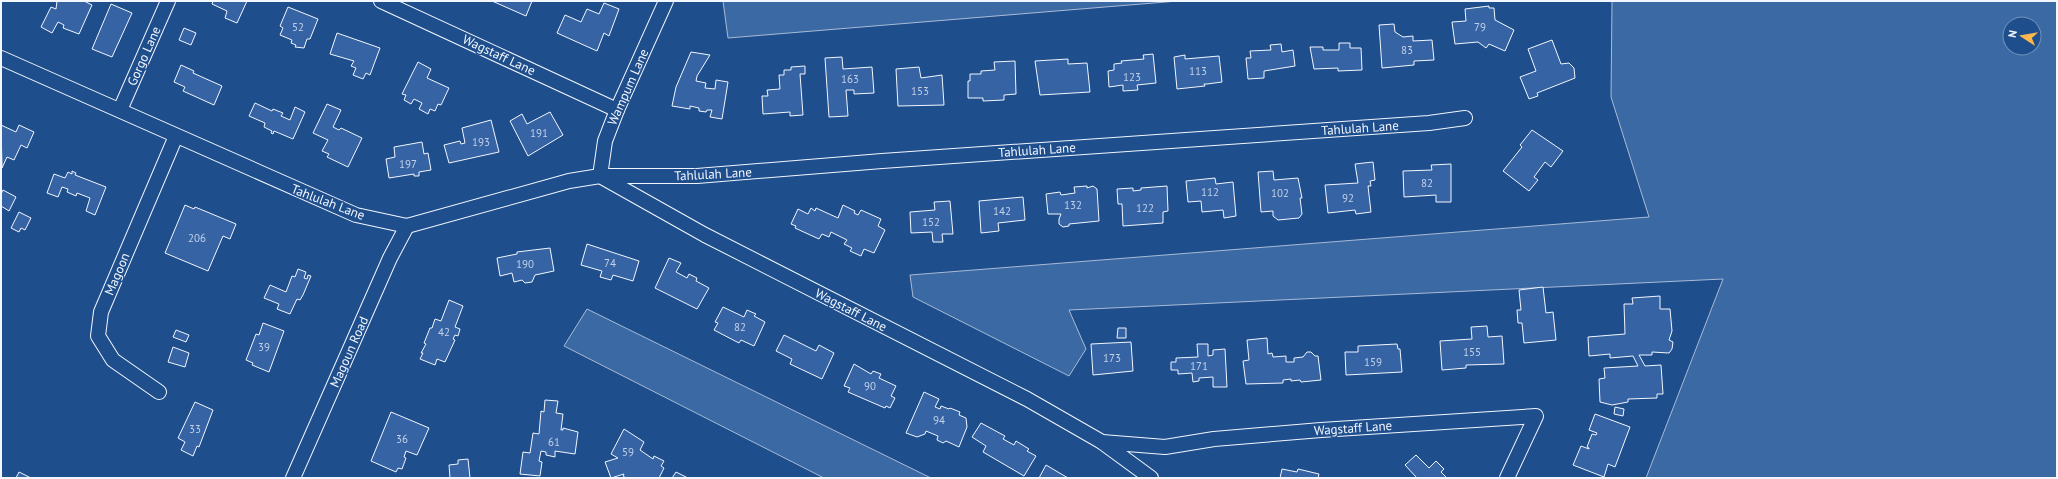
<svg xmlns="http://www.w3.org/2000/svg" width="2058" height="479" font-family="'PT Sans',sans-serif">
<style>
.water{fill:#3b69a3;stroke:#a8bbd7;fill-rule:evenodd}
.building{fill:#3563a3;stroke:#f2f6ff}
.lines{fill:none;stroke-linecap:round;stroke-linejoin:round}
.minor-casing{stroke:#f2f6ff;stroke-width:16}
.minor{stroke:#1f4e8c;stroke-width:14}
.labels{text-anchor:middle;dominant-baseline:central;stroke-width:3;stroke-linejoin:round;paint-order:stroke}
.number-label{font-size:11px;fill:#c3d1e8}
.street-label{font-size:13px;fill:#f2f6ff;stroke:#1f4e8c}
</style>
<rect width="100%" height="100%" fill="#1f4e8c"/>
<g class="water">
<path d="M723 1H1178L728 38Z"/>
<path d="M1612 1H2057V478H1646L1723 279 1069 310 1086 349 1069 376 913 297 910 275 1649 217 1611 97ZM2010 24H2034V48H2010Z"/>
<path d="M587 309 931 478H824L564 346Z"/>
</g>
<g class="building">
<path d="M57 1H84L92 5 79 34 63 28 64 25 58 22 52 33 41 27 51 7 56 9Z"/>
<path d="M213 1H247L237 23 225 18 227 11 212 4Z"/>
<path d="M492 1H532L526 16Z"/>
<path d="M604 3 619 9 609 36 604 33 597 51 557 33 565 15 581 22 587 9 599 14Z"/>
<path d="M111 4 132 13 112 57 92 49Z"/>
<path d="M1489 6V8H1494L1495 20 1514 30 1505 51 1489 44 1486 48 1478 42 1455 44 1452 22 1466 21 1465 9Z"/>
<path d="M288 7 318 19 310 39H307L304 48 295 47 296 45 291 43 292 40 280 35 283 28 280 26Z"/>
<path d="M1394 24 1395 32 1403 37 1413 36V41L1432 40 1434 60 1414 61V65L1382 68 1379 25Z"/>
<path d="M184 28 196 33 191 45 179 40Z"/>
<path d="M337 33 380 48 370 75 366 73 363 79 353 75 356 68 351 66 354 61 330 54Z"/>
<path d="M1552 40 1561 64 1569 63 1574 68 1575 78 1537 93 1538 96 1529 99 1520 77 1536 71 1528 49Z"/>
<path d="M1339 43H1350V48H1361L1362 70 1338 71V68L1314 69 1310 47H1323V50H1339Z"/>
<path d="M1281 44 1282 52 1293 50 1295 66 1264 71V78L1248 79 1246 58H1251L1250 51 1271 50 1270 45Z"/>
<path d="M691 52 710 55 697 76 696 81 706 83 705 88 715 89 716 80 728 82 722 119 710 117 712 110H707L706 112 699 111V108L690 106V109L672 106 676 87Z"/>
<path d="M1153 54 1156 83 1137 85 1138 90 1123 91V85L1109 87 1108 71 1114 70V64L1122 63 1121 61 1144 59 1143 55Z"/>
<path d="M1185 55V59L1219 56 1222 82 1207 84H1204L1205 86 1177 89 1174 57Z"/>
<path d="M842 57 843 69 872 67 874 93 854 94V90H846L848 116 829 117 825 58Z"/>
<path d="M1068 59V64L1087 63 1090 92 1040 95 1035 61Z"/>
<path d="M1015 61 1016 94 1004 95V100L983 101V98H968V81H970V74H981V71L995 70 994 62Z"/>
<path d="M418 62 431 69 427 78 449 88 441 105 438 104 435 111 430 109 428 114 419 109 422 103 414 99 411 104 404 100 406 95 402 94Z"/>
<path d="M181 65 194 71 193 73 222 86 214 105 183 91 185 87 174 82Z"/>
<path d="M805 66V74H800L803 115 790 116V112L763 114 762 96H768L767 90 780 89 779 75H784V70H791V67Z"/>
<path d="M919 67 921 78 942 75 944 105 898 106 896 69Z"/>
<path d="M255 103 272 111 273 109 283 113 281 116 290 120 295 107 305 112 293 139 274 131 273 134 271 133 272 131 264 127 265 123 249 116Z"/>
<path d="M327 104 341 110 333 127 339 130 341 128 362 138 348 167 327 157 329 154 322 151 328 140 313 133Z"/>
<path d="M550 112 563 135 528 156 510 121 522 114 527 124Z"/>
<path d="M491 120 499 152 449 163 444 145 460 141 461 144 465 143 462 128Z"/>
<path d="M1 125 16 132 19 125 34 132 27 148 21 145 14 160 7 157 2 168Z"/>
<path d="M1532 130 1563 151 1551 167 1545 162 1534 177 1538 180 1529 191 1503 171 1522 147 1520 145Z"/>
<path d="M422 142 424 154 428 153 431 170 419 172V176H414V174L389 178 386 159 395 157 394 147Z"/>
<path d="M1373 162 1375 180 1370 181 1371 186H1368L1371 212 1356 214 1355 210 1328 213 1325 185 1358 183 1355 164Z"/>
<path d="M1451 164V202H1436V195L1404 197 1403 171 1432 170 1431 165Z"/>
<path d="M72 171 76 173 75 175 106 187 95 215 86 211 90 198 77 193 76 196 67 192 68 189 62 187 58 197 47 193 54 174 65 178 68 172 72 174Z"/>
<path d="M1273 171 1274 180 1298 178 1302 198H1300L1302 214 1299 218 1278 220 1273 216V211L1261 212 1258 172Z"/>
<path d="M1215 178 1216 184 1233 182 1236 216 1224 218 1223 210 1202 212 1201 201 1188 202 1186 181Z"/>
<path d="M1087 186V188L1093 186 1097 189 1099 221 1069 224V226L1063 227 1059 224V219L1061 214H1048L1046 194 1060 192 1061 195 1075 193 1074 187Z"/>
<path d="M1167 186 1168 211 1163 212V223L1123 226 1122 204H1118L1117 189 1133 188V191L1141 190V188Z"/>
<path d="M3 190 16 197 9 211 1 206V194Z"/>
<path d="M1023 197 1025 220 998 223 999 231 981 233 979 201Z"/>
<path d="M950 201 953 234H942L943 242H933L932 232 911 233 910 212 935 210 934 202Z"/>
<path d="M185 205 194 209 195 207 236 224 230 239 223 236 208 271 165 253Z"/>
<path d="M843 205 855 211 854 213 858 215 861 210 881 219 878 226 885 230 874 253 864 249 861 256 850 251 852 248 844 244 847 240 831 232 829 237 822 234 819 239 795 228 796 226 791 224 798 209 808 214 811 208 815 211 816 208 838 218Z"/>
<path d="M19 212 31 218 25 230 21 228 19 232 11 228Z"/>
<path d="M587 244 639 261 633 281 613 275 611 280 600 277 602 271 581 265Z"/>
<path d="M550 248 554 271 535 275 532 282 525 283 522 280 514 282 512 273 500 276 497 258 517 254V252Z"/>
<path d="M669 258 681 263 676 272 687 278 689 274 697 278 696 281 709 288 697 309 655 288Z"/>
<path d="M298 269 306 272 304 278 307 279 308 275 311 276 303 295 300 300 297 299 290 314 277 309 279 304 264 298 270 285 286 292 292 276 295 277Z"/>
<path d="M1543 287 1546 313 1553 312 1556 340 1524 343 1522 323H1518L1517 310H1521L1519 290Z"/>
<path d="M1660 296V309H1670L1672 331 1669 340 1673 342 1672 349 1669 353 1652 352V355H1639L1645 366 1661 365 1663 394H1657V398L1628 399V402L1612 405 1600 402 1599 379 1605 378 1604 368 1638 366 1633 356 1610 358V354L1589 356 1588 337 1625 334 1624 304H1633L1632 298Z"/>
<path d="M449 300 463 306 455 327 460 329 458 336 455 335 453 339 455 340 445 362 437 359 435 365 420 359 423 353H421L426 344 424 343 430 328H432L435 319 441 321Z"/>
<path d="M723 307 744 317 747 310 756 314 754 316 765 322 754 346 741 340 739 343 714 330 718 323 715 322Z"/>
<path d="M263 323 284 331 269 372 252 365 253 363 246 360 256 334 259 335Z"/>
<path d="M1487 326 1488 337 1502 336 1504 364 1466 365V368L1442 370 1440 341 1472 339 1471 327Z"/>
<path d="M1118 328H1126V338H1117Z"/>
<path d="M176 330 189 335 186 342 173 337Z"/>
<path d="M784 335 816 351 819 345 834 353 822 379 790 364 792 359 776 351Z"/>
<path d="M1267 338 1268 354 1272 353 1273 357 1286 356V362H1294V358L1303 357 1307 352H1311L1315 356H1318L1321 380 1301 382 1300 380 1291 381V379L1283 380V383L1246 384 1243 361 1249 360 1247 340Z"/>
<path d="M1131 342 1133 371 1093 375 1091 344Z"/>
<path d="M1197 344H1208V356L1213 355V350L1225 349 1227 387H1213V377L1199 378V381L1193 382 1192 373 1178 374V370H1171V362H1176V358L1198 357Z"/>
<path d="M1397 344 1398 349H1400L1402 372 1346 375 1345 352H1358V346Z"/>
<path d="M173 347 189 353 185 367 168 362Z"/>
<path d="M854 364 871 374 873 371 881 374 879 378 896 386 891 396 895 398 890 408 886 406 885 408 848 392 850 388 844 386Z"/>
<path d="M924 392 939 399 935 407 940 409 941 406 949 409 950 408 960 412 959 415 966 418 967 427 959 447 946 441 943 443 937 440 938 436 926 431 925 434 917 437 906 433Z"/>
<path d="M545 400 558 401 556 413 563 414 561 430H563V428L578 432 575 454 555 451V457L546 455V452L541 451 539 461 542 462 540 476 520 474 523 452 530 453 533 433 539 434 541 411 544 412Z"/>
<path d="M195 402 213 410 199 447 197 446 193 456 181 450 185 442 178 438Z"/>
<path d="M1615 407 1624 409 1623 416 1614 414Z"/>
<path d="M391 412 429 428 417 455 406 451 404 457 406 458 402 469 398 468 396 472 371 461Z"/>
<path d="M1595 414 1630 427 1615 467 1608 464 1604 477 1573 465 1581 446 1589 449V448L1587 447 1592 434 1596 435 1597 433 1589 430Z"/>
<path d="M981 423 1005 436 1003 439 1014 445 1016 441 1029 449 1027 451 1036 456 1024 476 983 452 986 446 972 437Z"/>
<path d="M624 429 644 442 640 450 653 459 654 456 664 461 661 466 664 468 659 478H626L623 476 624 474 611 478 605 462 618 458 611 454Z"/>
<path d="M1416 455 1429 468 1436 461 1444 469 1441 472 1447 478H1417L1405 465Z"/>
<path d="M468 459 470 478H450L449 465 458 464V460Z"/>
<path d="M1046 465 1068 478H1039Z"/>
<path d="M1282 469 1297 472 1298 469 1319 474 1318 478H1280Z"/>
<path d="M19 472 31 478H16Z"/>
<path d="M676 472 688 478H672Z"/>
</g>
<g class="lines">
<defs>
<g id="minor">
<path d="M381 1 617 110"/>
<path d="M666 1 617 110 605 141 600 176 705 235 1027 399 1102 442"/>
<path d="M1 58 356 215 407 226 569 181 600 176H697L882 161 1429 123 1465 118"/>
<path d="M120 110 168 1"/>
<path d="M159 392 113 360 98 336 101 312 176 136"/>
<path d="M293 478 390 258 407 226"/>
<path d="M1151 478 1102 442 1165 447 1214 439 1321 430 1536 416 1507 478"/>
</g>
</defs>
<use href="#minor" class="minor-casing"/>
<use href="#minor" class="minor"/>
</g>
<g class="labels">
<g class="number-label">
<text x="298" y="27">52</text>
<text x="1480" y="27">79</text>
<text x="1407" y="50">83</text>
<text x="1198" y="71">113</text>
<text x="1132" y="77">123</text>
<text x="850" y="79">163</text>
<text x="920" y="91">153</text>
<text x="539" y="133">191</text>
<text x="481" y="142">193</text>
<text x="408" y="164">197</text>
<text x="1427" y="183">82</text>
<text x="1210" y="192">112</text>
<text x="1280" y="193">102</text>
<text x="1348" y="198">92</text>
<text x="1073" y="205">132</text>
<text x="1145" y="208">122</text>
<text x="1002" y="211">142</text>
<text x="931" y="222">152</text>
<text x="197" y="238">206</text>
<text x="610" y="263">74</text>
<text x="525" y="264">190</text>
<text x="740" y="327">82</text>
<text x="444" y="332">42</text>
<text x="264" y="347">39</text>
<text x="1472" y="352">155</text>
<text x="1112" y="358">173</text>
<text x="1373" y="362">159</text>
<text x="1199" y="366">171</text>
<text x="870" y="386">90</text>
<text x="939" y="420">94</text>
<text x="195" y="429">33</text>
<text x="402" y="439">36</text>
<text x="554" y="442">61</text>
<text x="628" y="452">59</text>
</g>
<g class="street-label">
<text transform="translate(499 55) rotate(25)">Wagstaff Lane</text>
<text transform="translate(144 56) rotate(-66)">Gorgo Lane</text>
<text transform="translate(628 87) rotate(-66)">Wampum Lane</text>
<text transform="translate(1360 128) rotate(-4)">Tahlulah Lane</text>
<text transform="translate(1037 150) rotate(-4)">Tahlulah Lane</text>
<text transform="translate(713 174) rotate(-3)">Tahlulah Lane</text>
<text transform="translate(328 202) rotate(21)">Tahlulah Lane</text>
<text transform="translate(117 274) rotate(-67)">Magoon</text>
<text transform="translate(851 310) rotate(27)">Wagstaff Lane</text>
<text transform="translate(349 352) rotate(-66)">Magoun Road</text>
<text transform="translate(1353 428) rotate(-4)">Wagstaff Lane</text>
</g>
</g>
<rect width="2058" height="479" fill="none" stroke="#f2f6ff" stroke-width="4"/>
<g transform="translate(2022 36) rotate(282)"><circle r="19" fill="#1f4e8c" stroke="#7391ba"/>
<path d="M0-3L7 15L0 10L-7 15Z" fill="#ffb74d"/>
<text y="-6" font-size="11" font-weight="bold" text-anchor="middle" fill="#f2f6ff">N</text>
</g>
</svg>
